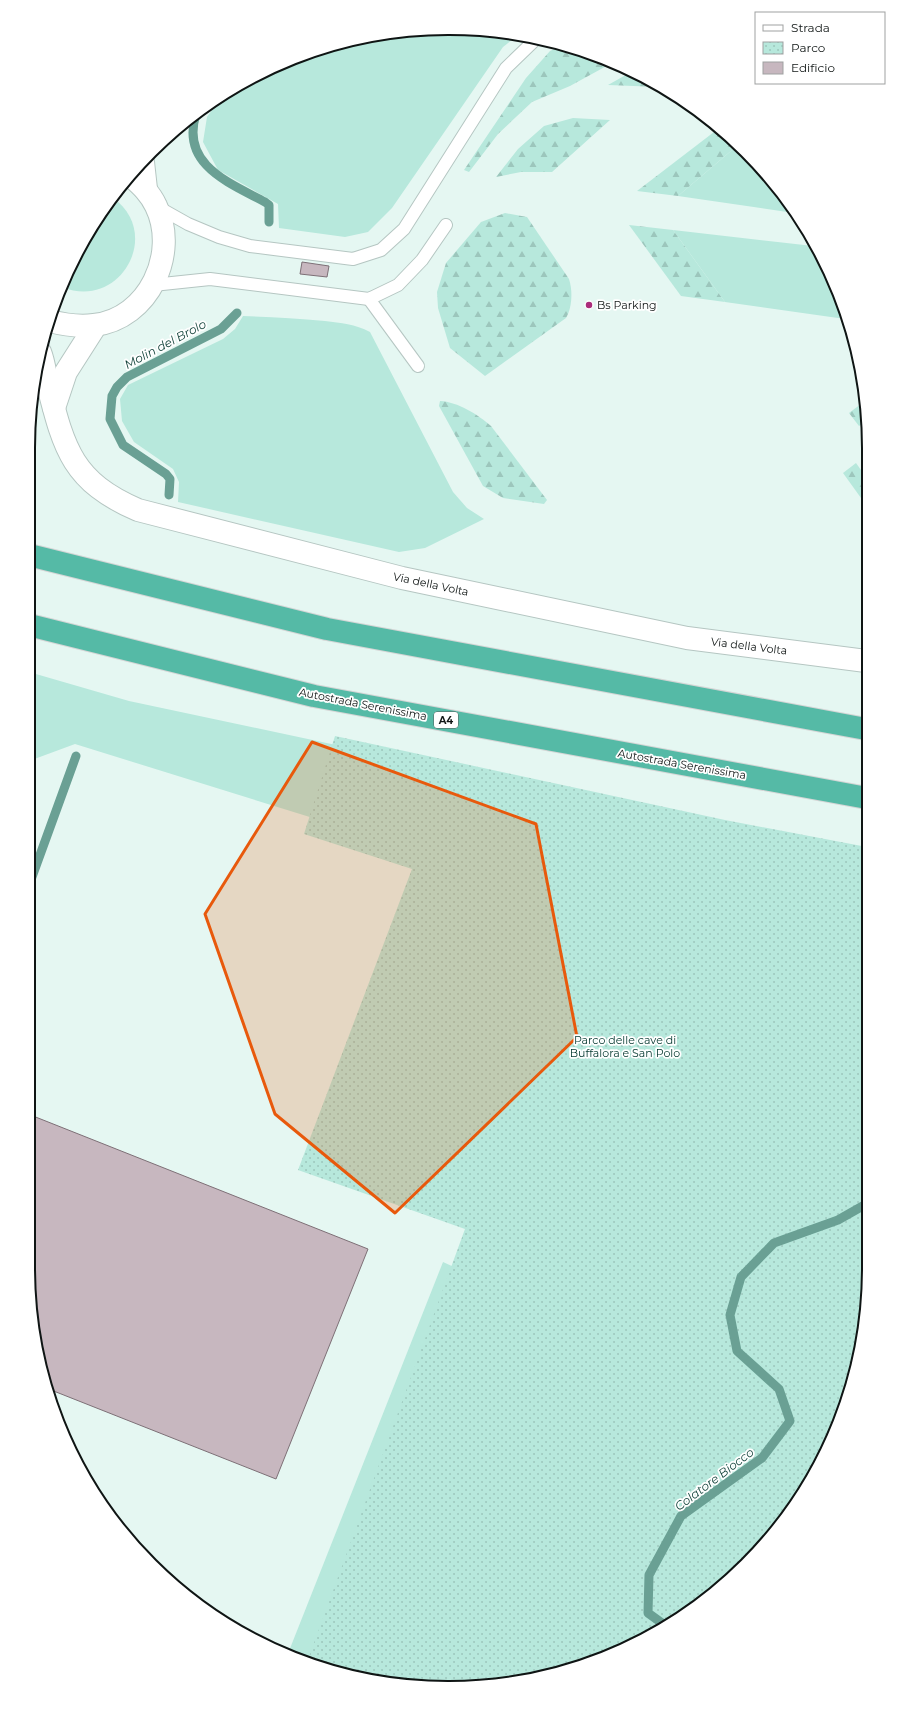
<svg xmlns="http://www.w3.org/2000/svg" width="897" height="1716" font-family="Montserrat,sans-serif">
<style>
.green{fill:#b7e8dc}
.forest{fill:url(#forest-firs)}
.park{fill:url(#park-dots)}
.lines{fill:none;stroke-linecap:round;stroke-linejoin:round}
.stream{stroke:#6aa094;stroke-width:9}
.building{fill:#c7b7bf;stroke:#7d6f76}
.lane-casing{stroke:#b5c6c2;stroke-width:14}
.street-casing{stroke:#b5c6c2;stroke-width:24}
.highway-casing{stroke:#d4d5d5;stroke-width:24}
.lane{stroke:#fff;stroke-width:12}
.street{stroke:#fff;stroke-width:22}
.highway{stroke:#55baa6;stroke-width:22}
.marked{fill:#e8590c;fill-opacity:0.2;stroke:#e8590c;stroke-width:3;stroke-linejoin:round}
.poi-dot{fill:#ab2c7b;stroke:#fff;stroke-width:1.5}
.labels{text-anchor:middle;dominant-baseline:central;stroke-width:3.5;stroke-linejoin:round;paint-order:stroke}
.shield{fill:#fff;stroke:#575b5a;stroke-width:1}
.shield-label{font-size:10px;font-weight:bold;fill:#0f1514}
.poi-label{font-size:11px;fill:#0f1514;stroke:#fff;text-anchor:start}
.street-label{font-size:11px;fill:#0f1514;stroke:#fff}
.park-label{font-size:11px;fill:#02372e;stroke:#fff}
.water-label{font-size:12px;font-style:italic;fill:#0d3f36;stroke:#fff}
.rim{fill:none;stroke:#0f1514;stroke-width:2}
</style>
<defs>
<pattern id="forest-firs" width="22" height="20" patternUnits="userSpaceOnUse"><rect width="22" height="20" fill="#b7e8dc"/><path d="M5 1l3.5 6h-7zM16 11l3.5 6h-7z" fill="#9cc6bc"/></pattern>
<pattern id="park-dots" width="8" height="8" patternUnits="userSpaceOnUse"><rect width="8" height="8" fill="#b7e8dc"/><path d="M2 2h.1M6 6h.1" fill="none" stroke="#9cc6bc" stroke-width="1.8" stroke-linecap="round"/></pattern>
</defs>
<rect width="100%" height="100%" fill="#e5f7f2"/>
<g class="green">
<path d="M476 29 517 36 503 47 392 208 368 232 345 237 279 228 278 204 218 170 203 142 207 117 222 96 238 84 314 50 394 32Z"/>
<path d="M738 145 782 193 794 213 678 196Z"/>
<path d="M112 197C164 233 120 311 62 287L71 262Z"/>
<path d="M673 230 813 246 837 287 845 319 725 302Z"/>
<path d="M243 316C271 317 297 318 325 321 341 323 355 324 370 332L453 492 467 508 484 519 425 548 399 552 178 502 179 482 173 469 134 442 122 421 120 399 128 385 223 339 235 329Z"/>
<path d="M29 672 129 701 336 745 313 818 75 744 29 761Z"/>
<path d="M443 1262 498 1287 340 1674 287 1656Z"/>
</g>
<g class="forest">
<path d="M563 45 612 63 570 86 532 102 498 134 469 172 464 170 526 78 550 51Z"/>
<path d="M637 73 659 87 608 85 624 76Z"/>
<path d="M573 118 610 120 552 172H521L496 177 518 149 544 126Z"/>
<path d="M714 132 727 133 738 145 678 196 637 191Z"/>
<path d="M505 213 527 217 569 279C573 291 572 308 566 318L485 376 450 348 438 308 437 292 446 263 481 222Z"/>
<path d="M629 225 673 230 725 302 681 296Z"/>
<path d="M440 401C458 402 477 414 491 426L547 500 544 504 503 498 483 486 439 406Z"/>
<path d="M865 401V422L859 426 849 413Z"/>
<path d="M856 463 866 477V505L843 473Z"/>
</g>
<path class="park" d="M335 736 725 820 867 847 868 1295 855 1376 826 1454 782 1523 746 1565 682 1617 610 1656 557 1674 476 1687H421L340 1674 307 1662 465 1229 298 1170 412 869 304 834Z"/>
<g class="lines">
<g class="stream">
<path d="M196 114C180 165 230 183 265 202L269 205V222"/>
<path d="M169 495 170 479 166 474 123 445 110 419 112 396 117 387 127 377 221 329 237 313"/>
<path d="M28 888 76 756"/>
<path d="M666 1626 648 1613 649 1575 681 1516 762 1458 790 1421 779 1389 737 1351 730 1315 741 1277 774 1243 838 1220 868 1203"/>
</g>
</g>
<g class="building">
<path d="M302 262 329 266 327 277 300 274Z"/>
<path d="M28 1114 368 1249 276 1479 46 1388 36 1349 28 1268Z"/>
</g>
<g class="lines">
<defs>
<g id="lane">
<path d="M156 206 188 224 219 237 250 246 353 259 381 250 404 229 506 68 536 39"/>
<path d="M153 285 210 279 369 299 398 285 422 260 446 225"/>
<path d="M369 299 418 366"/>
</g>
<g id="street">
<path d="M143 162 146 189"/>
<path d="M50 321C65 325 78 327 94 325 149 319 179 253 156 206 150 193 141 185 131 176"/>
<path d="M40 352C44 362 45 372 47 382 64 448 71 481 138 510L402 578 687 638 866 661"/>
<path d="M54 408 66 372 96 325"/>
</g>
<g id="highway">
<path d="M29 555 327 629 866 729"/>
<path d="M29 625 314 696 867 798"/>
</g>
</defs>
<use href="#lane" class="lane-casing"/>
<use href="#street" class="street-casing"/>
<use href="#highway" class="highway-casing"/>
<use href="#lane" class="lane"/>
<use href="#street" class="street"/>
<use href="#highway" class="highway"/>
</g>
<path class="marked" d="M312 742 536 824 577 1037 395 1213 275 1114 205 914Z"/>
<circle class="poi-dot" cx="589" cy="305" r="4"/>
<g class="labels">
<rect class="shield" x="434" y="712" width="24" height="16" rx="3"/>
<g class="shield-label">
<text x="446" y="720">A4</text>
</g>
<g class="poi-label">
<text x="597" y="305">Bs Parking</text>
</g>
<g class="street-label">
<text transform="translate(431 584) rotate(12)">Via della Volta</text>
<text transform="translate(749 646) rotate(7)">Via della Volta</text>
<text transform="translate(363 704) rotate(11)">Autostrada Serenissima</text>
<text transform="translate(682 764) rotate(10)">Autostrada Serenissima</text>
</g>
<g class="park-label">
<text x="625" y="1040">Parco delle cave di<tspan x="625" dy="13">Buffalora e San Polo</tspan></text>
</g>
<g class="water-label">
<text transform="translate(165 344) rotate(-28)">Molin del Brolo</text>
<text transform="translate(714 1479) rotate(-37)">Colatore Biocco</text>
</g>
</g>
<path d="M0 0H897V1716H0ZM448 35H449A413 413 0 0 1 862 448V1268A413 413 0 0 1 449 1681H448A413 413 0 0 1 35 1268V448A413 413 0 0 1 448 35Z" fill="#fff" fill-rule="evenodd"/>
<path class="rim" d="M448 35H449A413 413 0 0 1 862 448V1268A413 413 0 0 1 449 1681H448A413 413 0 0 1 35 1268V448A413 413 0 0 1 448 35Z"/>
<rect x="755" y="12" width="130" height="72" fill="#ffffff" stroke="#9fa1a1"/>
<rect x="763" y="25" width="20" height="6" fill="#ffffff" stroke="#9fa1a1"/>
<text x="791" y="32" font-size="12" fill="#0f1514">Strada</text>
<rect x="763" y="42" width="20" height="12" fill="url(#park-dots)" stroke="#9fa1a1"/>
<text x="791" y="52" font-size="12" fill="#0f1514">Parco</text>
<rect x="763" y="62" width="20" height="12" fill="#c7b7bf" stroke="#9fa1a1"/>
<text x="791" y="72" font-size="12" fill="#0f1514">Edificio</text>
</svg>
